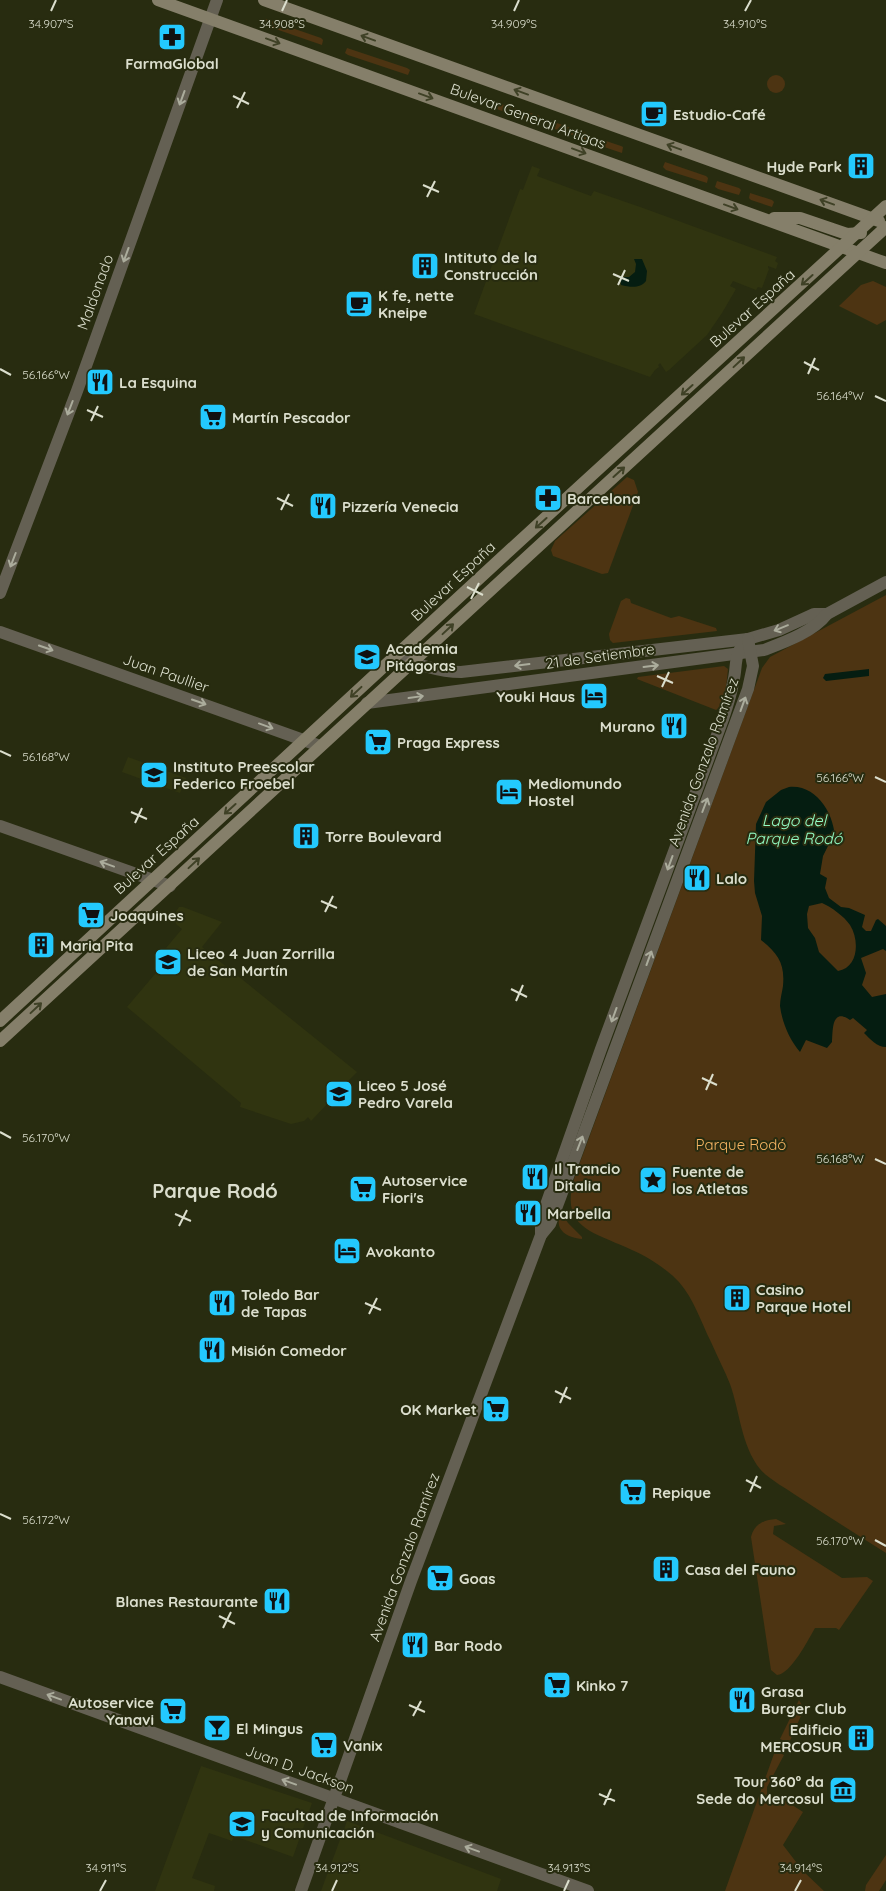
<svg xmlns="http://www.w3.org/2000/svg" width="886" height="1891" font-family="Quicksand,sans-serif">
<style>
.built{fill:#303410}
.green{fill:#4d3412}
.water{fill:#051d11;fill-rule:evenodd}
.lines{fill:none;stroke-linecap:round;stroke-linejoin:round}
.tertiary{stroke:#646053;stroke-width:12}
.secondary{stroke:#857f6a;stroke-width:12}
.oneway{stroke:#3f4126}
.oneway2{stroke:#abac9c}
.ticks{fill:none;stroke:#dbdecd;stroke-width:2}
.labels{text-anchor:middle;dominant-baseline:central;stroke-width:4;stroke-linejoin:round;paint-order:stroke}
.poi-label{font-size:15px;font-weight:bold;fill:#dbdecd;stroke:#282c10;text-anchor:start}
.street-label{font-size:15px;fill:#dbdecd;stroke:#282c10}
.park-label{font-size:15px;fill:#f7b563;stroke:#282c10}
.water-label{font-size:16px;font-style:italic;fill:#93fdc6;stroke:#282c10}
.district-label{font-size:20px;font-weight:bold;fill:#dbdecd;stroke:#282c10}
.ticks-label{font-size:12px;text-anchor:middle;fill:#dbdecd;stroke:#282c10;stroke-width:4;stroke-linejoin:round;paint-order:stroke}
</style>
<rect width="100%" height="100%" fill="#282c10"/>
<g class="built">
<path d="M532 166 540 169 537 176 591 196 594 191 643 208 777 257 775 261 778 263 776 269 768 266V268L769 269 762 288 758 287 756 290 733 281 730 286 736 289 722 313 707 335 669 370 666 372 660 363 658 365 659 367 655 370 650 377 474 314 520 189 523 190Z"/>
<path d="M128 757 186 778 180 793 122 772Z"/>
<path d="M179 907H183L222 922 202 947 357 1072 345 1084 341 1081 335 1088 343 1096 332 1099 311 1121 308 1117 304 1121 291 1124 240 1107 241 1103 127 1007 172 954 166 948 182 929 176 924 173 916Z"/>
<path d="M201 1766 312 1803 293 1857 234 1836 232 1841 209 1833 192 1878 215 1886 214 1891H155Z"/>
<path d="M347 1821 501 1879 497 1891H321Z"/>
</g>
<g class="green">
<path d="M263 18 321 38 323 40 322 45 264 25 261 23Z"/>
<path d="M347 48 407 68 410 70 408 75 348 55 345 53Z"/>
<circle cx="776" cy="84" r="9"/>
<path d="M498 103 540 116 542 118 540 123 499 110 496 108Z"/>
<path d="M551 121 586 133 588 135 586 140 552 128 549 126Z"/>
<path d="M597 138 621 146 623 147 622 153 598 145 595 143Z"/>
<path d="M665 162 706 176 708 178 707 183 666 170 663 167Z"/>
<path d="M717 181 739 188 741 190 739 195 718 189 715 187Z"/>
<path d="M750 193 772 200 774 202 772 207 751 200 749 198Z"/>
<path d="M873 281 886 287V320L877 325 839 306 861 285Z"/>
<path d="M627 477 634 480 638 492 608 573 602 574 553 556 551 550 555 541Z"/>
<path d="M886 595V1553C856 1534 826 1515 797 1496 787 1489 767 1478 760 1469 741 1445 740 1412 730 1384 724 1369 717 1356 711 1342 701 1322 694 1299 679 1282 667 1269 648 1257 632 1250 594 1232 558 1229 575 1176L762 668 770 657Z"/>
<path d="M626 598 630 599 631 603 671 618 679 616 716 628 717 631 613 643 610 640 609 634 621 601Z"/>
<path d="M724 666 728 669 726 688 720 707 716 710 637 679 638 677Z"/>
<path d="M560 1215H563L568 1223 582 1237V1239C569 1238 554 1231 560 1215Z"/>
<path d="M776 1519 786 1524 774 1526 773 1534 842 1578 867 1577 873 1581 839 1630 836 1628H815C808 1640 791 1674 777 1675L771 1670 751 1537C754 1524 764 1520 776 1519Z"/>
<path d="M799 1700 804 1709 789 1743 780 1739Z"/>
<path d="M775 1751 784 1755 767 1787V1798L775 1803 786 1801 803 1812 783 1845 803 1871 824 1891H725Z"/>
<path d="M886 1855V1880L879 1891H865L866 1885Z"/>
</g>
<g class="water">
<path d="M634 259H642L647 271 646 281C640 289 630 287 621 285L620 277H629L635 272 636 264Z"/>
<path d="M869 669V676L826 681 823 678 825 674Z"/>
<path d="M789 787C819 784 837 819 835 845L829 844 823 856 820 874 827 878 825 888 829 898 841 907 849 908 865 915 862 927 866 931H871L876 920 878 919 886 926V951L883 949 861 958 866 973 862 985 872 997 886 994V1047C877 1047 870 1039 864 1033L867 1030 853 1018 850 1020C831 1007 833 1032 832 1042L827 1048 806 1040 800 1052C789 1039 782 1022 780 1006 780 999 782 993 783 986 785 963 778 954 761 940L762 916 755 893 754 881 756 824 766 802 781 790ZM822 903C831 907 844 916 850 925 860 941 858 968 838 971L819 952 815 938 808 928 807 914 809 906Z"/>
<circle cx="653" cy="1180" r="8"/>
</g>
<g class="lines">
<g class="tertiary">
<path d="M0 593 77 391 217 0"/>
<path d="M0 632 320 746"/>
<path d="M396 656C417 664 438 672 461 672L748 639 779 630 814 614H827"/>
<path d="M367 703 764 650C785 642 813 632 827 614L886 582"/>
<path d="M0 826 170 886"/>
<path d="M541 1235V1219L601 1049 723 719C727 707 731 695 733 683 738 664 732 655 748 639"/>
<path d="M0 1677 588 1891"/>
<path d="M301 1891 411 1581 541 1235 550 1224 560 1198 748 689 753 666 748 639"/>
</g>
<g class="secondary">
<path d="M158 0 886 263"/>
<path d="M264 0 879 221"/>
<path d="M774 218H800L847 234 861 233"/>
<path d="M0 1021 510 550 886 206"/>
<path d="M0 1041 886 227"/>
</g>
</g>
<defs><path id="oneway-shaft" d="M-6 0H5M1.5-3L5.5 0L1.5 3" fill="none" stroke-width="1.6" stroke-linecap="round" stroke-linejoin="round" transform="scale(1.25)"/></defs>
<g class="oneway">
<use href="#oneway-shaft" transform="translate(368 38) rotate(-160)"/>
<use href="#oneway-shaft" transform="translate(273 41) rotate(20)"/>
<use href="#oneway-shaft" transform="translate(521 92) rotate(-160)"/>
<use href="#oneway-shaft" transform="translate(426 96) rotate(20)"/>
<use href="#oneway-shaft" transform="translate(674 147) rotate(-160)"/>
<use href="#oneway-shaft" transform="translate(579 151) rotate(20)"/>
<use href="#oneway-shaft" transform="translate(827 202) rotate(-160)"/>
<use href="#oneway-shaft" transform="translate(731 207) rotate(20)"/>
<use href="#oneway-shaft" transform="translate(807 280) rotate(138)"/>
<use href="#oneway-shaft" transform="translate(739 362) rotate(-43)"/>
<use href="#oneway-shaft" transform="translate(687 390) rotate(138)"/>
<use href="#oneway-shaft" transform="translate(619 472) rotate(-42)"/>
<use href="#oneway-shaft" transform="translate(541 523) rotate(138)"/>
<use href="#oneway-shaft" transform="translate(448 629) rotate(-43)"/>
<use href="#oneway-shaft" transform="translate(356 692) rotate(137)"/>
<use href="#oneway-shaft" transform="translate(230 809) rotate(138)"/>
<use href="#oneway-shaft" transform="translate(194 863) rotate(-43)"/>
<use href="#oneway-shaft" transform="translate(36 1008) rotate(-43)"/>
</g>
<g class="oneway2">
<use href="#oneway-shaft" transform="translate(182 98) rotate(110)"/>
<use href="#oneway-shaft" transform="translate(126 255) rotate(110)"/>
<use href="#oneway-shaft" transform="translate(70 408) rotate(111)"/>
<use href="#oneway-shaft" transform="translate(13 560) rotate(111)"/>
<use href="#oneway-shaft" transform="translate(781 628) rotate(158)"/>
<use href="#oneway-shaft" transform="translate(46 648) rotate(19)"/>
<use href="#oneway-shaft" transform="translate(522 665) rotate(173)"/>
<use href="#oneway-shaft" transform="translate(651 666) rotate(-7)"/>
<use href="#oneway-shaft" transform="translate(416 697) rotate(-8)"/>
<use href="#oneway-shaft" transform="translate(199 702) rotate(19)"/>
<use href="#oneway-shaft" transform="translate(743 704) rotate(-70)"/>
<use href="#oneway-shaft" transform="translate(266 726) rotate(20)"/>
<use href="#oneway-shaft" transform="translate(705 805) rotate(-69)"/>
<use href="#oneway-shaft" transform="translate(670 863) rotate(110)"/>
<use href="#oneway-shaft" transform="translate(107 864) rotate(-160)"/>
<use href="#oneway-shaft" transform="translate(649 958) rotate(-70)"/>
<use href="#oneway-shaft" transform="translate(614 1015) rotate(110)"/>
<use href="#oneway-shaft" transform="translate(580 1143) rotate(-69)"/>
<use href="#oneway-shaft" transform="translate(54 1697) rotate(-160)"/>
<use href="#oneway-shaft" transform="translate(289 1782) rotate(-160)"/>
<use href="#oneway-shaft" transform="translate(472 1849) rotate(-160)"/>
</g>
<path class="ticks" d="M51 11 56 0M282 11 287 0M514 11 519 0M745 11 751 0M233 96 249 104M237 108 245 92M423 185 439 192M427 197 435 181M613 274 629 281M618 285 625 270M804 362 819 370M0 369 11 375M808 374 815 358M875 396 886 401M87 410 103 417M91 421 98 406M277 498 293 506M281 510 289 494M467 587 483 595M471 599 479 583M657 676 673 683M662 687 669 672M0 751 11 756M875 777 886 782M131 812 147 819M135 823 142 808M321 901 337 908M325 912 333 896M511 989 527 997M516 1001 523 985M702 1078 717 1085M706 1090 713 1074M0 1132 11 1138M875 1159 886 1164M175 1214 191 1221M179 1226 187 1210M365 1303 381 1310M369 1314 377 1298M555 1391 571 1399M560 1403 567 1387M746 1480 761 1488M750 1492 757 1476M0 1514 11 1519M875 1540 886 1546M219 1616 235 1624M223 1628 231 1612M409 1705 425 1712M413 1716 421 1701M599 1794 615 1801M604 1805 611 1789M100 1891 106 1880M332 1891 337 1880M564 1891 569 1880M795 1891 801 1880"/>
<defs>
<symbol id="pharmacy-square" viewBox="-11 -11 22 22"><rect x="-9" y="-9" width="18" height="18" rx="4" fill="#23c9fe" stroke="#282c10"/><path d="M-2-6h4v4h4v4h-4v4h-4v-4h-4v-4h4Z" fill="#111"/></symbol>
<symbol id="cafe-square" viewBox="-11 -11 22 22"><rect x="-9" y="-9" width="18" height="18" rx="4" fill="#23c9fe" stroke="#282c10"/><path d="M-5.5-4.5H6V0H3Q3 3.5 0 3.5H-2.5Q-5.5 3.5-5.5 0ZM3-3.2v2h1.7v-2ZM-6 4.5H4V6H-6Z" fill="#111"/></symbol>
<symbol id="building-square" viewBox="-11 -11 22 22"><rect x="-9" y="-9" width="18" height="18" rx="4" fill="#23c9fe" stroke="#282c10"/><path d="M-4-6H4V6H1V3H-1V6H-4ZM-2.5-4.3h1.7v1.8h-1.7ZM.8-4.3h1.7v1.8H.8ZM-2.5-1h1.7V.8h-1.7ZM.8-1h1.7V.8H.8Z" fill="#111"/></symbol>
<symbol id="restaurant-square" viewBox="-11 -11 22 22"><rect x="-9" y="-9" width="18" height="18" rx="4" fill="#23c9fe" stroke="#282c10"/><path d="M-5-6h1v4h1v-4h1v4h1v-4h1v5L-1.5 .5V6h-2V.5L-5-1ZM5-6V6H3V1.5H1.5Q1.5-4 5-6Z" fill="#111"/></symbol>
<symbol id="supermarket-square" viewBox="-11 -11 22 22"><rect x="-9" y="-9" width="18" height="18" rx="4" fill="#23c9fe" stroke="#282c10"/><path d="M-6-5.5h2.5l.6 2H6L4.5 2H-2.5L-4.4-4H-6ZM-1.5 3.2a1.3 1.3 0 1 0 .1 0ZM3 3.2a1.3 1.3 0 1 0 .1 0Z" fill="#111"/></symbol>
<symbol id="school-square" viewBox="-11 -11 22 22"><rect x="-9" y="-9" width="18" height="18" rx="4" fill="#23c9fe" stroke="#282c10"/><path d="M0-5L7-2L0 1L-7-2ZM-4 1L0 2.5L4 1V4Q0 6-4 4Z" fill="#111"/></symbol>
<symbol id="hotel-square" viewBox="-11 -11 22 22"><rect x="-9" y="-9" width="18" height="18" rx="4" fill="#23c9fe" stroke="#282c10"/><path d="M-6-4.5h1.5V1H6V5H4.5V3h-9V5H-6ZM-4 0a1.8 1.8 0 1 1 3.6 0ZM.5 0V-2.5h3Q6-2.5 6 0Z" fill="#111"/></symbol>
<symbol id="sight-square" viewBox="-11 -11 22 22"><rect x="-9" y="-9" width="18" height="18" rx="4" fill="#23c9fe" stroke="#282c10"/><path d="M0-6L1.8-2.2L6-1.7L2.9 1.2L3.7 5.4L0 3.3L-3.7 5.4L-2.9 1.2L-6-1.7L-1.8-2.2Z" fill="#111"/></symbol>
<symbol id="bar-square" viewBox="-11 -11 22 22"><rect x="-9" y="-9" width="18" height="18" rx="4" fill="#23c9fe" stroke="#282c10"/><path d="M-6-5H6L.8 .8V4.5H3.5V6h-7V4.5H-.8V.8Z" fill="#111"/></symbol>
<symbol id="museum-square" viewBox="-11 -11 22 22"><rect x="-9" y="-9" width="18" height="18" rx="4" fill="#23c9fe" stroke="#282c10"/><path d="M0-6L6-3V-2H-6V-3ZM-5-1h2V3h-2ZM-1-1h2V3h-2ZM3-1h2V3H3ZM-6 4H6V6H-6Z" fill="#111"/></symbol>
<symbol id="university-square" viewBox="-11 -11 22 22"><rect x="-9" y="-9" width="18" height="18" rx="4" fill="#23c9fe" stroke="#282c10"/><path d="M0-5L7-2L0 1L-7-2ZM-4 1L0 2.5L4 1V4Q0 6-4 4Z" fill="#111"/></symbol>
</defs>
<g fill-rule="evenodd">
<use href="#pharmacy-square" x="156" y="21" width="32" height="32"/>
<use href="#cafe-square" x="638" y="98" width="32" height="32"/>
<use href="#building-square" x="845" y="150" width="32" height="32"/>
<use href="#building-square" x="409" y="250" width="32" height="32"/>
<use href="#cafe-square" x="343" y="288" width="32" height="32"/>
<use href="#restaurant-square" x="84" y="366" width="32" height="32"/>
<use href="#supermarket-square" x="197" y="401" width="32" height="32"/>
<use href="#pharmacy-square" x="532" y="482" width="32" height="32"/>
<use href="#restaurant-square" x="307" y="490" width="32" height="32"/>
<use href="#school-square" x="351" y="641" width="32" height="32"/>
<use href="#hotel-square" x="578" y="680" width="32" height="32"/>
<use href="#restaurant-square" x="658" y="710" width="32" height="32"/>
<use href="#supermarket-square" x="362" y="726" width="32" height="32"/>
<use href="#school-square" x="138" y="759" width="32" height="32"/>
<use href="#hotel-square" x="493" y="776" width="32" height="32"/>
<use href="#building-square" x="290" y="820" width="32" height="32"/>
<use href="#restaurant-square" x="681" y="862" width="32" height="32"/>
<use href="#supermarket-square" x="75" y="899" width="32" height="32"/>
<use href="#building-square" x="25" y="929" width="32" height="32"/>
<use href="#school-square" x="152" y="946" width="32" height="32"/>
<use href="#school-square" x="323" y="1078" width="32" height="32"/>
<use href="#restaurant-square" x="519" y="1161" width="32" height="32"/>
<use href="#sight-square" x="637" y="1164" width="32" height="32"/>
<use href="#supermarket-square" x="347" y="1173" width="32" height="32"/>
<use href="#restaurant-square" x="512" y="1197" width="32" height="32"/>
<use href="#hotel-square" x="331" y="1235" width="32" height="32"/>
<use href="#building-square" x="721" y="1282" width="32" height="32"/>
<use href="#restaurant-square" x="206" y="1287" width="32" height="32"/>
<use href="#restaurant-square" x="196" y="1334" width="32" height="32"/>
<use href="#supermarket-square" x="480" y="1393" width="32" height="32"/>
<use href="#supermarket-square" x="617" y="1476" width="32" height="32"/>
<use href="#building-square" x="650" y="1553" width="32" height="32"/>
<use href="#supermarket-square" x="424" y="1562" width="32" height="32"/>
<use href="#restaurant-square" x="261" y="1585" width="32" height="32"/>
<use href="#restaurant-square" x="399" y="1629" width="32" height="32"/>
<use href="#supermarket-square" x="541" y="1669" width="32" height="32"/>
<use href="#restaurant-square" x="726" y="1684" width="32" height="32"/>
<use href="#supermarket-square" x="157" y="1695" width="32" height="32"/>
<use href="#bar-square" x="201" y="1712" width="32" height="32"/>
<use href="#building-square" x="845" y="1722" width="32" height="32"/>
<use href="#supermarket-square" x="308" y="1729" width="32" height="32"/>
<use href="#museum-square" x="827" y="1774" width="32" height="32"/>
<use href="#university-square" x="226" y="1808" width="32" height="32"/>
</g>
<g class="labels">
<g class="poi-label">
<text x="172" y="63" text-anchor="middle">FarmaGlobal</text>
<text x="673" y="114">Estudio-Café</text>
<text x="842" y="166" text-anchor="end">Hyde Park</text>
<text x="444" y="257">Intituto de la<tspan x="444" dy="17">Construcción</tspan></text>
<text x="378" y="295">K fe, nette<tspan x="378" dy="17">Kneipe</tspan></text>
<text x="119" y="382">La Esquina</text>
<text x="232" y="417">Martín Pescador</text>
<text x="567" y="498">Barcelona</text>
<text x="342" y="506">Pizzería Venecia</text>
<text x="386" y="648">Academia<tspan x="386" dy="17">Pitágoras</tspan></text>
<text x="575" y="696" text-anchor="end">Youki Haus</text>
<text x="655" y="726" text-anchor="end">Murano</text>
<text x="397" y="742">Praga Express</text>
<text x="173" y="766">Instituto Preescolar<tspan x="173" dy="17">Federico Froebel</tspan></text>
<text x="528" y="783">Mediomundo<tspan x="528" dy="17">Hostel</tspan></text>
<text x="325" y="836">Torre Boulevard</text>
<text x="716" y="878">Lalo</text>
<text x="110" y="915">Joaquines</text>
<text x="60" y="945">Maria Pita</text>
<text x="187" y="953">Liceo 4 Juan Zorrilla<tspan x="187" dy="17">de San Martín</tspan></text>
<text x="358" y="1085">Liceo 5 José<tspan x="358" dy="17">Pedro Varela</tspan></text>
<text x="554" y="1168">Il Trancio<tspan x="554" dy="17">Ditalia</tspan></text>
<text x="672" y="1171">Fuente de<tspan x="672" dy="17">los Atletas</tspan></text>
<text x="382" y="1180">Autoservice<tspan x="382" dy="17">Fiori's</tspan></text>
<text x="547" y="1213">Marbella</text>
<text x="366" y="1251">Avokanto</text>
<text x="756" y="1289">Casino<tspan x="756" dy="17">Parque Hotel</tspan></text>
<text x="241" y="1294">Toledo Bar<tspan x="241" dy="17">de Tapas</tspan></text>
<text x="231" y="1350">Misión Comedor</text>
<text x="477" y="1409" text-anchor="end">OK Market</text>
<text x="652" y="1492">Repique</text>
<text x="685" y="1569">Casa del Fauno</text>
<text x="459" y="1578">Goas</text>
<text x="258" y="1601" text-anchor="end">Blanes Restaurante</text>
<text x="434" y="1645">Bar Rodo</text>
<text x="576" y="1685">Kinko 7</text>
<text x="761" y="1691">Grasa<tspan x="761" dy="17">Burger Club</tspan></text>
<text x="154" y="1702" text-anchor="end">Autoservice<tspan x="154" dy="17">Yanavi</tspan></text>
<text x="236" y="1728">El Mingus</text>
<text x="842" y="1729" text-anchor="end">Edificio<tspan x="842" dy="17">MERCOSUR</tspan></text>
<text x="343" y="1745">Vanix</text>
<text x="824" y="1781" text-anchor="end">Tour 360º da<tspan x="824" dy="17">Sede do Mercosul</tspan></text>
<text x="261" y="1815">Facultad de Información<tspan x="261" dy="17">y Comunicación</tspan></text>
</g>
<g class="street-label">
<text transform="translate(528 116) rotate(20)">Bulevar General Artigas</text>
<text transform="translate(95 292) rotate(-70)">Maldonado</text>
<text transform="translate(752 308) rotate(-42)">Bulevar España</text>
<text transform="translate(453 581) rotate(-43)">Bulevar España</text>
<text transform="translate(600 656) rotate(-8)">21 de Setiembre</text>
<text transform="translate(166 673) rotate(19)">Juan Paullier</text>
<text transform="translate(703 762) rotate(-70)">Avenida Gonzalo Ramírez</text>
<text transform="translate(156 855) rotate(-42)">Bulevar España</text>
<text transform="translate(404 1557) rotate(-70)">Avenida Gonzalo Ramírez</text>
<text transform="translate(300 1769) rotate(20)">Juan D. Jackson</text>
</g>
<g class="park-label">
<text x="741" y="1144">Parque Rodó</text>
</g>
<g class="water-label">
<text x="794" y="820">Lago del<tspan x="794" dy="18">Parque Rodó</tspan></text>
</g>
<g class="district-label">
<text x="215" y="1190">Parque Rodó</text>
</g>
</g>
<g class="ticks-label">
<text x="51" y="28">34.907°S</text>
<text x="282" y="28">34.908°S</text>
<text x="514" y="28">34.909°S</text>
<text x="745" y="28">34.910°S</text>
<text x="46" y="379">56.166°W</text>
<text x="840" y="400">56.164°W</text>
<text x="46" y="761">56.168°W</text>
<text x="840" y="782">56.166°W</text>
<text x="46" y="1142">56.170°W</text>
<text x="840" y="1163">56.168°W</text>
<text x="46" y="1524">56.172°W</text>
<text x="840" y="1545">56.170°W</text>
<text x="106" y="1872">34.911°S</text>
<text x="337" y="1872">34.912°S</text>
<text x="569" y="1872">34.913°S</text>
<text x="801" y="1872">34.914°S</text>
</g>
</svg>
